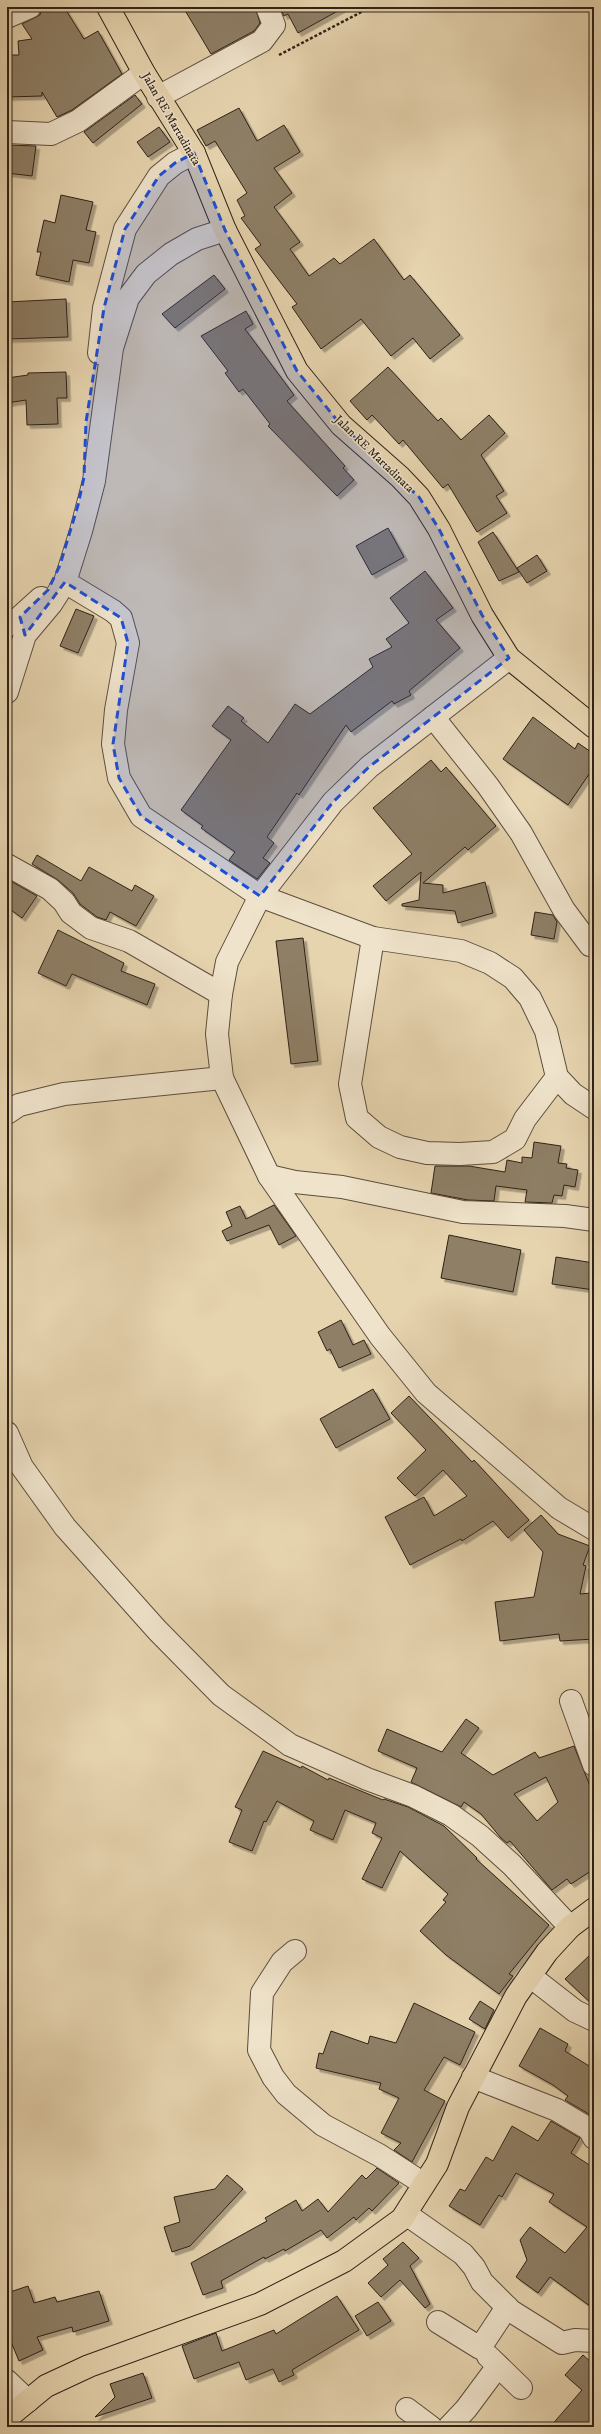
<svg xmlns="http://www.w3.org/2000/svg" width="601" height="2434" font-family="'IM FELL DW Pica',serif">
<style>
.building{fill:#8e7f66;stroke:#2f2217;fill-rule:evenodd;filter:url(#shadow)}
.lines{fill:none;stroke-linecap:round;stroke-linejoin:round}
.minor-casing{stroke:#5d4e3d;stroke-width:24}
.highway-casing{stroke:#2f2217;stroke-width:24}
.path{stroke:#2f2217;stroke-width:2.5;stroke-dasharray:3 2;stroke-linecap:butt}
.minor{stroke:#efe3cb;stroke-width:22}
.highway{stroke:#e6d4af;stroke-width:22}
.marked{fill:#1d4ed8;fill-opacity:0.2;stroke:#1d4ed8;stroke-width:3;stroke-dasharray:8 5;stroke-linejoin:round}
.labels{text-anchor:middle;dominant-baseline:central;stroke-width:3;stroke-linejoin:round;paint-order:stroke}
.street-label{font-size:12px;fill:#2f2217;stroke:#efe3cb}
</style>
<defs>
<filter id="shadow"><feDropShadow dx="3.5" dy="3.5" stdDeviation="0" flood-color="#0004"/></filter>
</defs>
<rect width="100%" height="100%" fill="#e6d4af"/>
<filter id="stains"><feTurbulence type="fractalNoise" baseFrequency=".005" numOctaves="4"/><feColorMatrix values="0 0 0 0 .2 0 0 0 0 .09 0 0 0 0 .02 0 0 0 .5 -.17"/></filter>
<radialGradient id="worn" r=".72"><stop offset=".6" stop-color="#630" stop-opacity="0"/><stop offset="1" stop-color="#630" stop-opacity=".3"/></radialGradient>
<g class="building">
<path d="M42 7H64L84 39 98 31 122 74 72 110 57 117 42 92V96L7 97 9 55H19L18 41 32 39 22 24 40 15Z"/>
<path d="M183 7H255L260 23 254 31 211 54Z"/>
<path d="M280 7H345L298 33 288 14 284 16Z"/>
<path d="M135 95 142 104 93 143 84 132Z"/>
<path d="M239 108 257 141 284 125 300 152 274 168 292 193 274 207 300 242 290 249 309 276 334 258 340 264 374 239 404 280 410 275 460 335 430 359 413 338 391 356 361 319 321 349 292 307 297 304 255 249 261 245 241 218 245 216 237 200 247 193 215 141 206 146 197 130Z"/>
<path d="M159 127 170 142 148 157 137 142Z"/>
<path d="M7 145 36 146 32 176 7 173Z"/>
<path d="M61 195 93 202 86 230 96 232 89 263 73 260 69 282 36 275 41 252H37L44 220 55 223Z"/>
<path d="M214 275 225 289 175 328 162 314Z"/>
<path d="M66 299 68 337 7 339V302Z"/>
<path d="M246 311 253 324 245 329 294 395 287 401 345 466 343 468 354 480 337 496 268 426 270 424 243 389 239 392 225 373 228 371 201 336Z"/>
<path d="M388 367 438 421 441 418 461 440 489 415 505 433 481 455 504 491 496 496 507 513 477 532 448 484 443 488 403 440 399 444 372 415 367 420 350 401Z"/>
<path d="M66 372 67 398H57L58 424 27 425 26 400 7 403V378L28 375V373Z"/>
<path d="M388 528 404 557 372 575 356 546Z"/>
<path d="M493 532 519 572 499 581 478 542Z"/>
<path d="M537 555 547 571 527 583 517 568Z"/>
<path d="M425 571 453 608 436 620 460 648 409 691 411 695 394 704 392 701 351 732 346 725 299 795 297 793 267 837 274 843 263 858 270 863 257 879 229 860 235 852 201 828 203 826 181 810 231 740 212 726 228 706 244 718 241 721 268 743 295 704 310 714 373 667 369 659 392 647 386 639 409 623 390 598Z"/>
<path d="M76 609 94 616 78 653 60 646Z"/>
<path d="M533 717 575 749 578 743 594 754V767L568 805 503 759Z"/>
<path d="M431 760 441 772 446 767 496 826 468 850 465 847 423 883 443 885V893L485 882 493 913 458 923 455 911 402 906V904L419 900 421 872 386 901 373 886 412 854 373 808Z"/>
<path d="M37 855 81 881 89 867 132 891 135 885 154 896 136 926 110 912 106 920 97 917 80 904 73 893 58 880 32 864Z"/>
<path d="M7 879 37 896 22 918 7 907Z"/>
<path d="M535 912 553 915 557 922 554 939 531 935Z"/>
<path d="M58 930 124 963 121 971 155 984 147 1005 72 974 66 986 38 973Z"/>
<path d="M303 938 318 1061 291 1064 276 941Z"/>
<path d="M534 1142 561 1146 558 1163 567 1164 566 1168 578 1170 575 1187 564 1185 562 1196 554 1195 552 1203 525 1202 527 1190 496 1186 494 1201 468 1200 431 1193 435 1166H469L505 1172 507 1160 522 1163V1157L532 1158Z"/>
<path d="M274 1205 296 1236 279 1245 269 1225 227 1241 222 1231 232 1226 226 1212 240 1206 246 1219Z"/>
<path d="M449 1235 521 1250 513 1292 441 1278Z"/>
<path d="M556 1257 594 1263V1290L552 1284Z"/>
<path d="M341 1320 353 1345 364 1340 371 1354 339 1368 330 1349 327 1351 318 1332Z"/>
<path d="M373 1389 390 1419 336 1448 320 1419Z"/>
<path d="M409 1396 472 1462 474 1460 529 1520 508 1538 493 1521 462 1541 461 1539 410 1565 385 1517 424 1497 434 1516 467 1496 443 1470 415 1496 397 1478 426 1450 391 1413Z"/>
<path d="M541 1515 558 1534 590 1546 583 1565 586 1566 580 1594 591 1593 594 1639 560 1641 559 1634 500 1641 495 1602 534 1597 543 1552 524 1530Z"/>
<path d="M466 1719 479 1728 461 1753 493 1775 535 1752 539 1758 574 1746 594 1796V1869L571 1884 567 1879 552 1890 510 1841 507 1843 501 1838 481 1814 464 1802 461 1807 411 1782 417 1768 378 1751 387 1729 442 1752ZM546 1777 558 1802 537 1821 514 1794Z"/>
<path d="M263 1751 301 1768 302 1766 328 1780 329 1778 383 1800 384 1799 408 1807 444 1826 477 1858 476 1859 549 1925 509 1974 513 1976 499 1994 446 1955 420 1931 446 1902 443 1900 448 1894 400 1851 382 1888 362 1879 382 1838 372 1833 376 1823 345 1810 333 1840 310 1830 314 1821 277 1801 266 1822 264 1821 252 1851 229 1842 242 1810 235 1807Z"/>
<path d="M594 1951V2006L565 1979Z"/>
<path d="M480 2001 494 2010 485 2029 469 2019Z"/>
<path d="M414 2003 475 2032 460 2065 444 2057 424 2090 445 2101 412 2162 394 2150 401 2143 381 2133 399 2098 379 2089 381 2083 316 2068 319 2053 323 2054 331 2031 368 2044 370 2036 396 2043Z"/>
<path d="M540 2028 568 2044 565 2051 594 2069V2117L565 2100 568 2096 553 2085 519 2066Z"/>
<path d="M551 2121 580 2138 571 2153 594 2168V2309L550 2277 538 2293 516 2277 527 2260 520 2240 530 2227 565 2253 587 2227 549 2202 554 2194 516 2173 502 2197 499 2195 480 2225 449 2206 460 2189 465 2191 486 2157 493 2161 512 2126 538 2141Z"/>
<path d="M377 2168 399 2183 372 2211 369 2208 356 2220 354 2217 327 2238 321 2230 285 2251 284 2249 265 2259 264 2257 221 2281 223 2288 203 2295 191 2263 267 2221 265 2218 296 2200 302 2211 318 2199 328 2212 362 2175 366 2179Z"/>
<path d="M227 2175 243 2189 190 2246 172 2252 164 2227 180 2222 174 2197 215 2189Z"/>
<path d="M403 2242 419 2258 410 2266 430 2304 425 2308 400 2280 381 2297 368 2283 388 2265 383 2259Z"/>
<path d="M28 2286 34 2303 55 2297 57 2302 99 2291 109 2321 73 2332 72 2327 37 2337 43 2350 19 2361 7 2332V2293Z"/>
<path d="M337 2296 359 2330 292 2370 294 2375 279 2382 273 2369 246 2380 239 2362 194 2379 182 2346 216 2333 222 2351 274 2330 276 2334Z"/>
<path d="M378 2302 391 2321 367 2336 355 2316Z"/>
<path d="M583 2355 594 2365V2427H550L582 2390 565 2375Z"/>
<path d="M143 2373 152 2398 95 2417 115 2397 110 2384Z"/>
</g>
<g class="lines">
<defs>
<g id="minor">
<path d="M7 17 30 7"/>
<path d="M158 97 262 41 274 25 267 7"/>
<path d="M7 132 51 134 78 121 144 73"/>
<path d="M99 353 104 308 125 229 159 176 175 163 194 153"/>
<path d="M65 582 113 611 121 618 123 625 128 643 116 710 113 744 119 778 141 816 260 896 373 938 461 951 490 963 513 978 530 998 546 1031 557 1077 573 1094 594 1108"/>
<path d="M7 626 20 617 41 598"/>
<path d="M509 658 369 767 333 802 260 896 227 962 221 994 217 1034 222 1078 269 1176 380 1336 426 1393 559 1508 594 1529"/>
<path d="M7 692 25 635 51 604 65 582 81 531 94 481 112 348 128 298 146 274 171 254 197 239 225 230"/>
<path d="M433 717 488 786 521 833 564 910 590 945"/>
<path d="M7 865 50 889 64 902 71 913 91 928 129 941 221 994"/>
<path d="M373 938 350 1084 357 1118 379 1137 400 1147 427 1153 460 1154 493 1152 515 1139 525 1119 557 1077"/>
<path d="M7 1113 19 1105 64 1094 222 1078"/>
<path d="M269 1176 295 1182 342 1187 463 1212 565 1216 594 1220"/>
<path d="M7 1433 22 1467 65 1527 157 1630 221 1695 290 1745 367 1779 413 1796 451 1815 480 1836 512 1865 570 1927"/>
<path d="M571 1701 594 1765"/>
<path d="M295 1951 282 1962 262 1993 259 2050 273 2077 286 2094 323 2125 379 2155 424 2184"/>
<path d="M530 1976 575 2011 594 2020"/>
<path d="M473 2077 557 2110 589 2129 594 2138"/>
<path d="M406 2214 463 2254 474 2267 482 2282 511 2311 562 2343 575 2340 594 2341"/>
<path d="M438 2322 480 2348 507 2307"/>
<path d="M488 2356 521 2388"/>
<path d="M7 2381 28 2401"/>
<path d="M407 2409 431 2427"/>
<path d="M449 2427 466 2409 498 2366"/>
</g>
<g id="highway">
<path d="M108 7 144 73 194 153 225 230 297 371 341 425 400 477 419 497 439 529 482 615 509 658 594 727"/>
<path d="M7 2418 46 2386 89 2366 260 2304 344 2261 402 2219 437 2164 458 2107 516 1996 547 1952 570 1927 594 1909"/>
</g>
</defs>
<use href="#minor" class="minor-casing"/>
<use href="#highway" class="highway-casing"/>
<path class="path" d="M279 55 371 7"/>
<use href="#minor" class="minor"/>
<use href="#highway" class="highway"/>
</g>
<path class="marked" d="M194 153 225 230 297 371 341 425 419 497 439 529 482 615 509 658 369 767 333 802 260 896 141 816 119 778 113 744 128 643 121 618 65 582 25 635 20 617 48 590 60 565 78 505 84 477 86 422 104 308 125 229 159 176 175 163Z"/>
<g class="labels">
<g class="street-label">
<text transform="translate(171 119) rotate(60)">Jalan RE Martadinata</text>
<text transform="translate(374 454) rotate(44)">Jalan RE Martadinata</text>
</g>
</g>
<rect width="601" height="2434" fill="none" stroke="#e6d4af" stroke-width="24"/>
<rect x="8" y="8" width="585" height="2418" fill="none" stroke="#2f2217" stroke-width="2"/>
<rect x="12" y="12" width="577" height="2410" fill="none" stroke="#2f2217"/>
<rect width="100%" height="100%" filter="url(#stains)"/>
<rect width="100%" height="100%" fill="url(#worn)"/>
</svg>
